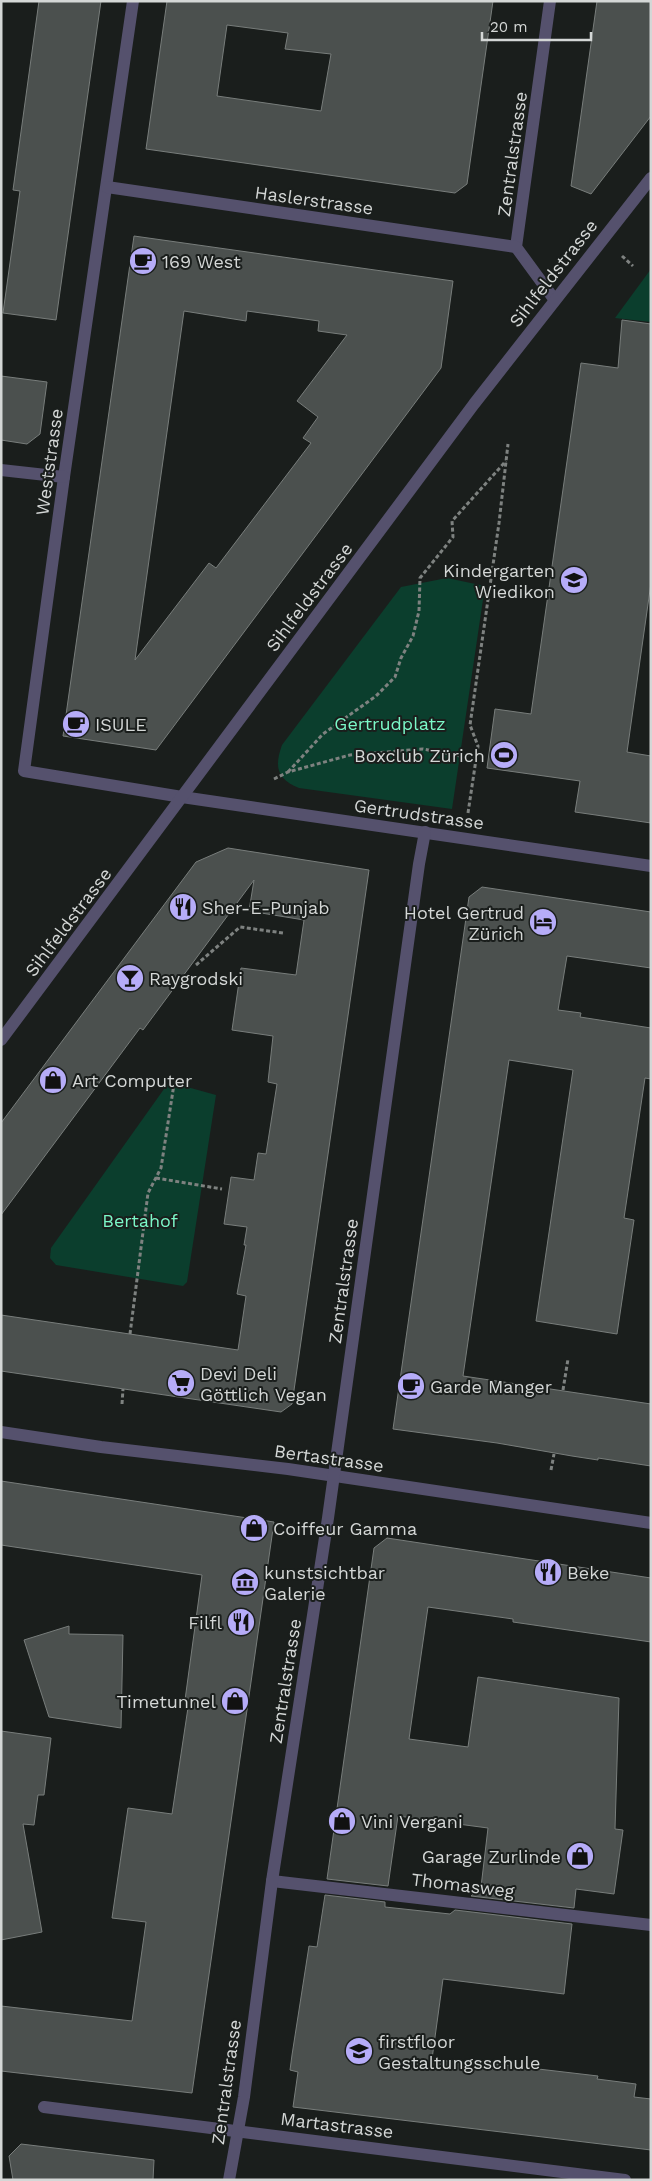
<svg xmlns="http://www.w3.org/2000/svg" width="652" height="2181" font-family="'Work Sans',sans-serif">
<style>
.green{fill:#0b3e2d}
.building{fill:#4b504e;stroke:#787d7b;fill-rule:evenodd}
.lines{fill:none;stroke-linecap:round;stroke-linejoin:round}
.path{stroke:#7e8280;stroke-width:3;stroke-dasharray:4 2.5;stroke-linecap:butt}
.minor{stroke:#55516d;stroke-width:12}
.labels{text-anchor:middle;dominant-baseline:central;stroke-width:4;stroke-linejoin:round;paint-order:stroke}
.street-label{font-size:18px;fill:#d4d7d6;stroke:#1a1e1c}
.poi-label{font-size:18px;fill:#d4d7d6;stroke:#1a1e1c;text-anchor:start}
.park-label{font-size:18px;fill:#7bf8c8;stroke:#1a1e1c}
</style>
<rect width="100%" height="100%" fill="#1a1e1c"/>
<g class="green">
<path d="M651 269V322L615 318Z"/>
<path d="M447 578 485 586 452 809 299 788C277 779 274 767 282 745L401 587Z"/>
<path d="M169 1082 216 1095 187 1282 183 1286 56 1265 50 1258 51 1248Z"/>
</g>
<g class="building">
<path d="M39 1H101L56 320 3 313 20 191 13 190Z"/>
<path d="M167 1H493L467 184 455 193 146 149ZM227 25 288 33 285 49 331 54 321 111 217 96Z"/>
<path d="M597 1H651V116L591 194 571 186Z"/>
<path d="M134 236 453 281 441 368 156 750 63 736ZM184 311 246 321 247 311 319 321 318 331 347 335 297 401 318 417 303 438 311 443 216 568 209 563 135 660Z"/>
<path d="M622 320 651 324V583L627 752 651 756V823L575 812 580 781 487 768 495 709 531 714 581 363 618 368Z"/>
<path d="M1 376 47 382 40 434 27 444 1 440Z"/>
<path d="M228 848 369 870 292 1404 281 1412 1 1371V1315L238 1350 246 1296 237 1294 246 1245H244L247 1227 224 1224 231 1177 254 1180 258 1153 266 1154 277 1084 268 1082 273 1036 232 1030 241 968 296 975 304 920 249 911 254 880 143 1030 140 1028 1 1215V1123L196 862Z"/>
<path d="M482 887 651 912V968L567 956 558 1010 581 1013 580 1017 651 1028V1079L645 1078 624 1218 634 1220 617 1334 536 1321 573 1070 509 1060 463 1376 651 1404V1466L598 1458V1460L572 1456 497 1443 393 1429 469 897Z"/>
<path d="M1 1481 274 1522 192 2093 1 2071V2006L132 2021 146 1922 112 1918 128 1808 172 1814 189 1701 185 1700 202 1575 1 1545Z"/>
<path d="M387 1538 651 1578V1642L513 1622V1619L428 1607 409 1739 468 1747 478 1677 619 1698 615 1829 623 1830 614 1894 576 1889 574 1908 471 1896 481 1887 488 1828 398 1816 388 1886 327 1879 374 1548Z"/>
<path d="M69 1626V1634L123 1635 121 1728 49 1717 24 1640Z"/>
<path d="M1 1731 51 1738 44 1795H38L34 1825 23 1824 42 1932 1 1940Z"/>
<path d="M325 1895 385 1902V1907L450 1914 455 1910 572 1924 564 1994 443 1979 432 2059 487 2066V2063L598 2076 597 2079 636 2084 634 2097 651 2099V2150L293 2107 298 2072 290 2070 292 2055 309 1946 317 1947Z"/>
<path d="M21 2144 154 2160 153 2180H13L9 2156Z"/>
</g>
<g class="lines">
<g class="path">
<path d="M622 256 633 266"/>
<path d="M288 772 323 734 376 696 395 677 401 658 413 636 419 611 420 578 453 537 452 521 506 461"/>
<path d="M274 779 288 772 350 755 423 749 476 759"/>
<path d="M468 813 478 746 470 725 499 523 508 444"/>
<path d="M196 965 240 927 283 933"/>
<path d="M156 1178 222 1189"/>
<path d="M130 1334 148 1193 161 1168 174 1084"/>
<path d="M563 1390 568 1359"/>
<path d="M122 1404 123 1389"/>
<path d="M551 1470 554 1454"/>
</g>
<g class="minor">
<path d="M133 1 64 477 24 771 182 797 651 866"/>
<path d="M550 1 516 247 554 299"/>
<path d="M107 187 516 247"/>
<path d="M1 470 64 477"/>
<path d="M1 1040 474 404 651 178"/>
<path d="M1 1432 101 1447 288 1469 651 1523"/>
<path d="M272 1881 651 1925"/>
<path d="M44 2107 625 2180"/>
<path d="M229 2180 244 2097 272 1881 328 1518 419 864 425 832"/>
</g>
</g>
<defs>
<symbol id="cafe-disc" viewBox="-11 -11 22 22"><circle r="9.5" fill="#b6acf8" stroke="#1a1e1c"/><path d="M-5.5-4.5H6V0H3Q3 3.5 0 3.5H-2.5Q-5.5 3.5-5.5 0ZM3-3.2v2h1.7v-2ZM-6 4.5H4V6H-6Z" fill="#111"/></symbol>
<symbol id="school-disc" viewBox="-11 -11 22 22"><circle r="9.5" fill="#b6acf8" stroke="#1a1e1c"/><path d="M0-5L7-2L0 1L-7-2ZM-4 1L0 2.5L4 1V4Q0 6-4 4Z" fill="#111"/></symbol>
<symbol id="stadium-disc" viewBox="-11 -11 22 22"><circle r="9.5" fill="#b6acf8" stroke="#1a1e1c"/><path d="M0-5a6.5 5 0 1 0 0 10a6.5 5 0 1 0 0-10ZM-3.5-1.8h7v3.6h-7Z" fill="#111"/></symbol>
<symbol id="restaurant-disc" viewBox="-11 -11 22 22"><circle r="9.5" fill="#b6acf8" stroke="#1a1e1c"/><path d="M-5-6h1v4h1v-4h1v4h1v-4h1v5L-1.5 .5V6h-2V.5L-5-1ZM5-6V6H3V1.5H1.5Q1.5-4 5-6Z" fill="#111"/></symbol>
<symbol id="hotel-disc" viewBox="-11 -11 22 22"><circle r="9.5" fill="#b6acf8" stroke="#1a1e1c"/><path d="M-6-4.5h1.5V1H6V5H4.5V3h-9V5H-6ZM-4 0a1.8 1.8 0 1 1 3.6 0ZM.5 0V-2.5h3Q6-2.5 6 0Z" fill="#111"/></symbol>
<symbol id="bar-disc" viewBox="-11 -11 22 22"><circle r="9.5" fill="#b6acf8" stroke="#1a1e1c"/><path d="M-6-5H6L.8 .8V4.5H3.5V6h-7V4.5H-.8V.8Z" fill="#111"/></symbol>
<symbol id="shop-disc" viewBox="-11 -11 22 22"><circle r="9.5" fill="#b6acf8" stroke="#1a1e1c"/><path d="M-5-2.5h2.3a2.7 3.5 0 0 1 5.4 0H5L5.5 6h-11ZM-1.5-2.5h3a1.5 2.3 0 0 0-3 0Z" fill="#111"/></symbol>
<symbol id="supermarket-disc" viewBox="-11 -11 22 22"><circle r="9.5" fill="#b6acf8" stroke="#1a1e1c"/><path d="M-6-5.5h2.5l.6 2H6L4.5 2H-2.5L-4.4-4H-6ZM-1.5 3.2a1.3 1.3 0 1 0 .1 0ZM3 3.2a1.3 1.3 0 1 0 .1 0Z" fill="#111"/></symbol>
<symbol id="museum-disc" viewBox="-11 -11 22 22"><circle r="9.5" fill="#b6acf8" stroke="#1a1e1c"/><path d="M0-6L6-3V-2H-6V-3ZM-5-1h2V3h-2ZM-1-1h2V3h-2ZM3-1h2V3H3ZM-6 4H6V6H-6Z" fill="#111"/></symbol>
</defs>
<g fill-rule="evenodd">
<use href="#cafe-disc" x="127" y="245" width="32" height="32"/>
<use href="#school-disc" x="558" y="564" width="32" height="32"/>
<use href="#cafe-disc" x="60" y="708" width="32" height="32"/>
<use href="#stadium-disc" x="488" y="739" width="32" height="32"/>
<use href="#restaurant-disc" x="167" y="891" width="32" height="32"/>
<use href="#hotel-disc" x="527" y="906" width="32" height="32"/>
<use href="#bar-disc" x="114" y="962" width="32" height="32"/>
<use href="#shop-disc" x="37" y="1064" width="32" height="32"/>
<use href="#supermarket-disc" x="165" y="1367" width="32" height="32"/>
<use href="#cafe-disc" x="395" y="1370" width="32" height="32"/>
<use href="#shop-disc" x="238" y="1512" width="32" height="32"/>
<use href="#restaurant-disc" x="532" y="1556" width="32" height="32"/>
<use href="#museum-disc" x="229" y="1566" width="32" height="32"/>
<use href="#restaurant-disc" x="225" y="1606" width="32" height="32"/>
<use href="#shop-disc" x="219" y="1685" width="32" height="32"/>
<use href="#shop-disc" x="326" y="1805" width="32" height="32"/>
<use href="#shop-disc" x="564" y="1840" width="32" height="32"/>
<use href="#school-disc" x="343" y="2035" width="32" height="32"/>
</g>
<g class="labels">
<g class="street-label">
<text transform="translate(512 154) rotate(-82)">Zentralstrasse</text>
<text transform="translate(314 200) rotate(8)">Haslerstrasse</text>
<text transform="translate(553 273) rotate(-52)">Sihlfeldstrasse</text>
<text transform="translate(49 462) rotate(-82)">Weststrasse</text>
<text transform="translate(309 597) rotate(-53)">Sihlfeldstrasse</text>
<text transform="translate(419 814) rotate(8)">Gertrudstrasse</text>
<text transform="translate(68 922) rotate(-53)">Sihlfeldstrasse</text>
<text transform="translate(343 1281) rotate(-82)">Zentralstrasse</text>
<text transform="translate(329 1458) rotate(8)">Bertastrasse</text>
<text transform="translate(285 1681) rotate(-81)">Zentralstrasse</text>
<text transform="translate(463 1885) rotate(7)">Thomasweg</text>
<text transform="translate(226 2082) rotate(-82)">Zentralstrasse</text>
<text transform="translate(337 2125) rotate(7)">Martastrasse</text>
</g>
<g class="poi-label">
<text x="162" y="261">169 West</text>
<text x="555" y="570" text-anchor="end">Kindergarten<tspan x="555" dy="21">Wiedikon</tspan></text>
<text x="95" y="724">ISULE</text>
<text x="485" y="755" text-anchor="end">Boxclub Zürich</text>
<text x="202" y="907">Sher-E-Punjab</text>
<text x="524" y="912" text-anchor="end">Hotel Gertrud<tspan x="524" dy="21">Zürich</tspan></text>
<text x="149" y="978">Raygrodski</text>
<text x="72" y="1080">Art Computer</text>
<text x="200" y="1373">Devi Deli<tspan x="200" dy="21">Göttlich Vegan</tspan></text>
<text x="430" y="1386">Garde Manger</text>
<text x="273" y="1528">Coiffeur Gamma</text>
<text x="264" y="1572">kunstsichtbar<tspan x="264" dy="21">Galerie</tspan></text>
<text x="567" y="1572">Beke</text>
<text x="222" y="1622" text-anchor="end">Filfl</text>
<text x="216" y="1701" text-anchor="end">Timetunnel</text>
<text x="361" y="1821">Vini Vergani</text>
<text x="561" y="1856" text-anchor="end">Garage Zurlinde</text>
<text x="378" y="2041">firstfloor<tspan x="378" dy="21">Gestaltungsschule</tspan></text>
</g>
<g class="park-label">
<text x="390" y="723">Gertrudplatz</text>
<text x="140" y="1220">Bertahof</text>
</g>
</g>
<rect width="652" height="2181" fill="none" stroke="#d4d7d6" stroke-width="5"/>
<path d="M482 32v8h109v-8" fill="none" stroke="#d4d7d6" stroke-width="2.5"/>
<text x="490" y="32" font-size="15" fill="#d4d7d6" stroke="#1a1e1c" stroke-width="4" paint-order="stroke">20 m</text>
</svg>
